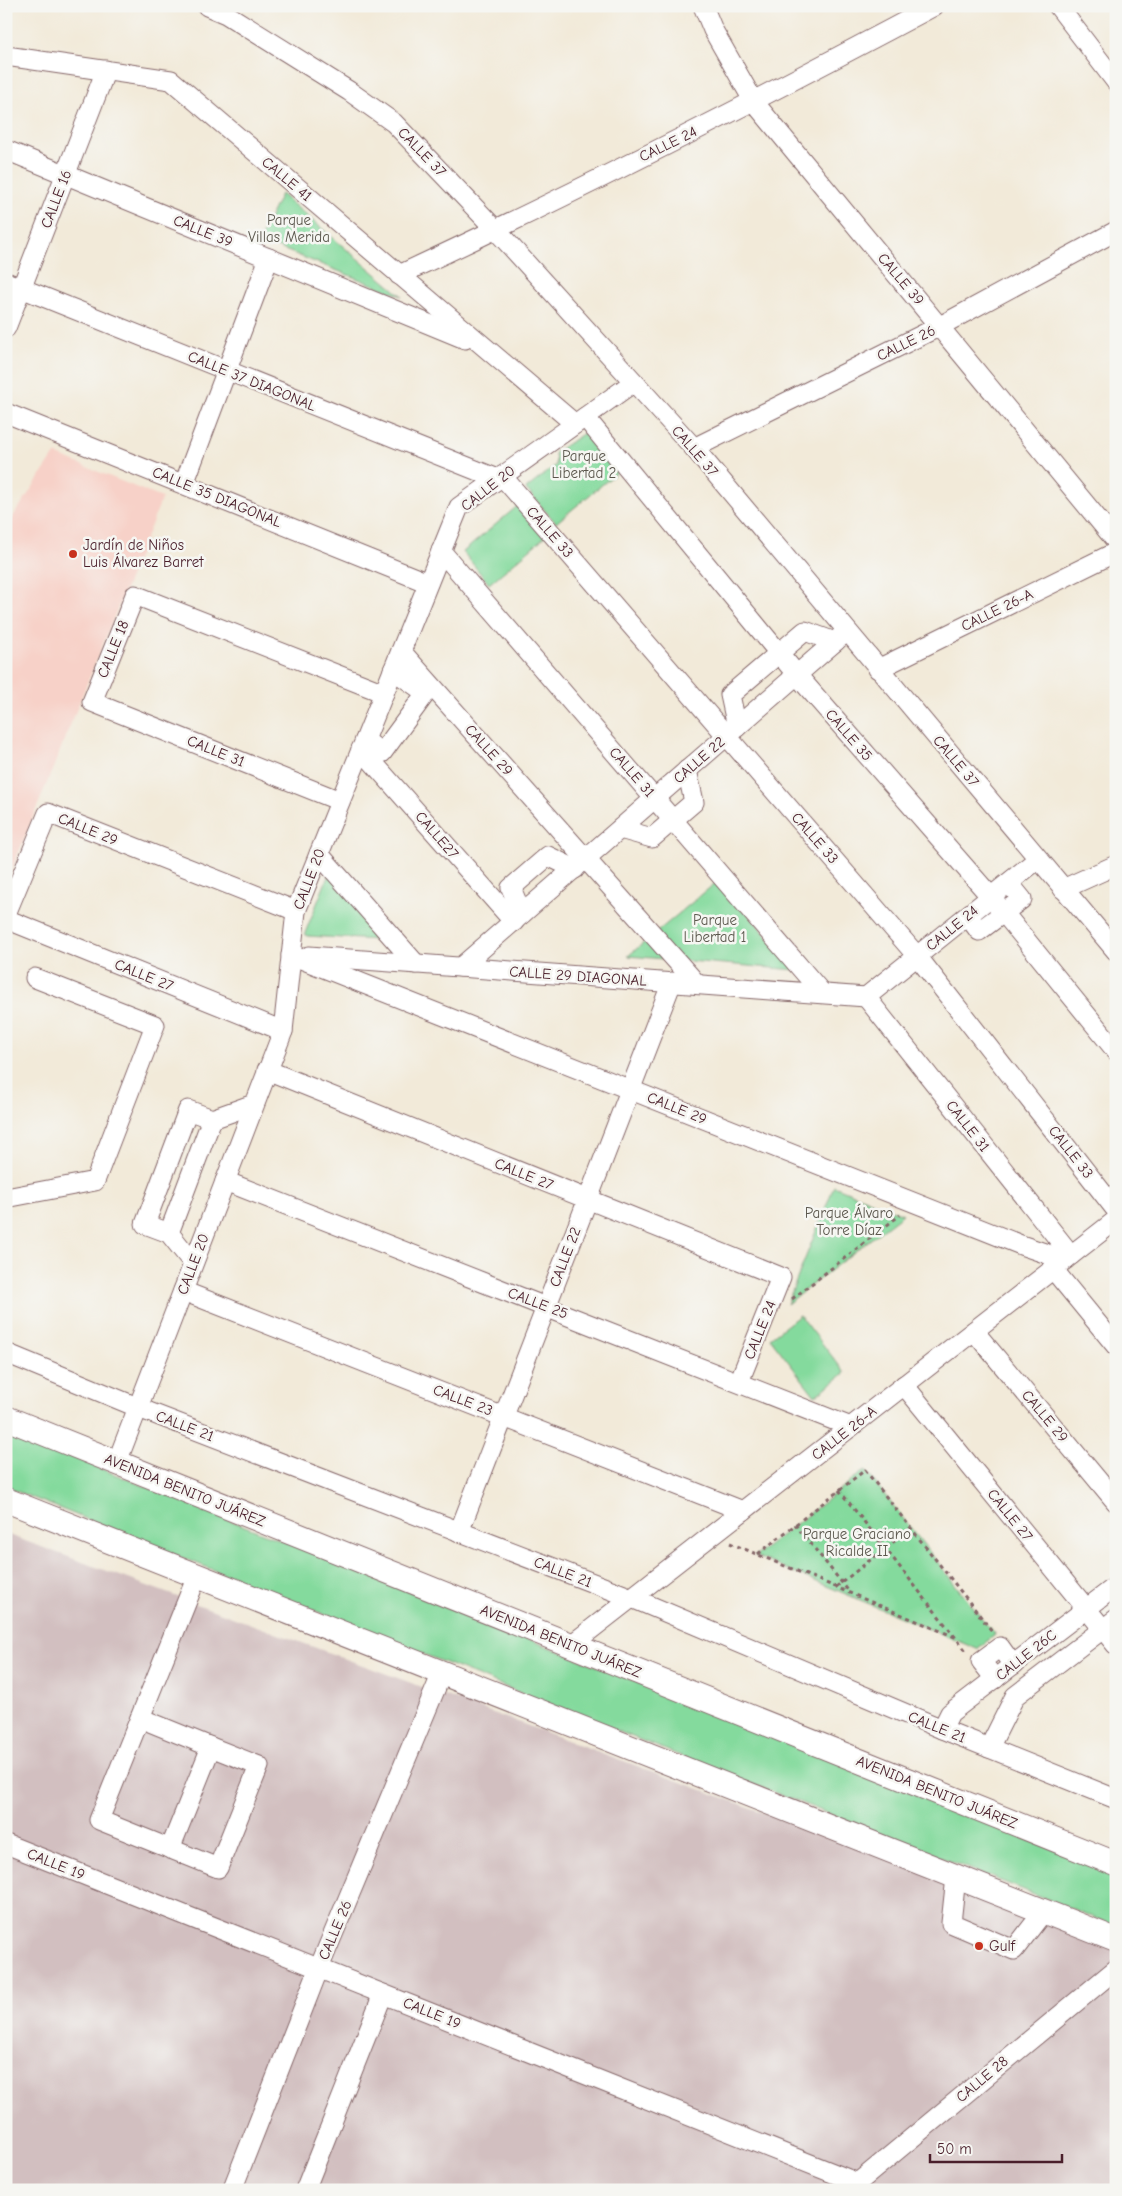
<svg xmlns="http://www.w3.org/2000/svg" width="1122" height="2196" font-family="'Comic Neue',sans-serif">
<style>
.built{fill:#f7d1c8}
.industrial{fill:#d2bfc0}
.green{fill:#84da9d;stroke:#677c64}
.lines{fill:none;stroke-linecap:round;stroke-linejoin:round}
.minor-casing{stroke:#856668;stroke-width:21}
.major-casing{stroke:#856668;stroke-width:26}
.path{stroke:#856668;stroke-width:3;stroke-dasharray:4 4;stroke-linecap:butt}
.minor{stroke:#fff;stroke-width:19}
.major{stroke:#fff;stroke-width:24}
.poi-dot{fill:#c8321e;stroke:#f6f6f2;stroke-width:2}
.labels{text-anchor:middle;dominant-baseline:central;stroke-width:5;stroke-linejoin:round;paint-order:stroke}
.street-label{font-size:15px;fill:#4a1f2b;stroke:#f6f6f2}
.park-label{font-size:15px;fill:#5b574d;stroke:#f6f6f2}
.poi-label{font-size:15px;fill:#4a1f2b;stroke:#f6f6f2;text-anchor:start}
</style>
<rect width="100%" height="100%" fill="#f6f6f2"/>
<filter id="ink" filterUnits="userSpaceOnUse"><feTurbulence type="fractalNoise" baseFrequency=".02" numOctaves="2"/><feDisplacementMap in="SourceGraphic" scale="10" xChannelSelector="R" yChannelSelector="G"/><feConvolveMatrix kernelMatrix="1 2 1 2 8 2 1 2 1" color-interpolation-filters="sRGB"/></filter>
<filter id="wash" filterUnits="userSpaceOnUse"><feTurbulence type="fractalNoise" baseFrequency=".0096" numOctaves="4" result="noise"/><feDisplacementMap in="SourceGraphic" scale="20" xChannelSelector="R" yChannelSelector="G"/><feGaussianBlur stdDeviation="1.12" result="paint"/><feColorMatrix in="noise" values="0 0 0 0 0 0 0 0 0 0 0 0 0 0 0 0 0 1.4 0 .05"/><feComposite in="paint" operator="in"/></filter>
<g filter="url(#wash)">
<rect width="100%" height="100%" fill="#f2ead9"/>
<path class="built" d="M55 454 162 498 6 884V527Z"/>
<path class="industrial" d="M6 1534 1116 1942V2190H6Z"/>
<g class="green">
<path d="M281 194 402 296 259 240Z"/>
<path d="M589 430 621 469 556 523 526 489 556 465 555 452Z"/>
<path d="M521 503 548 534 489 584 463 552Z"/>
<path d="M331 869 395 941 307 936 305 933Z"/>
<path d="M719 880 796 970 628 956Z"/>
<path d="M834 1186 903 1214 787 1304Z"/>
<path d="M800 1315 845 1373 815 1396 770 1338Z"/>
<path d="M6 1431 1116 1873V1926L548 1704 6 1487Z"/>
<path d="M865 1470 995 1635 977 1649 755 1556Z"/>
</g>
</g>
<g filter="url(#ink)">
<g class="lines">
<defs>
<g id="minor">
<path d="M207 6 226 14 349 91 394 123 496 230 694 448 1116 951"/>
<path d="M703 6 713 30 754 102 1116 541"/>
<path d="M1058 6 1116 82"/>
<path d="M6 56 171 80 575 424"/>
<path d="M6 150 465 339"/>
<path d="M399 275C580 191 758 100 934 6"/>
<path d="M6 282 498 479"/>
<path d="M6 328 106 70"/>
<path d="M6 413 428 583"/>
<path d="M585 417 797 675 991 897 1116 1051"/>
<path d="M694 448 940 326 1116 231"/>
<path d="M502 476 917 956 1116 1210"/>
<path d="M184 484 269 258"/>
<path d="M441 551 822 993"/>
<path d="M401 651 697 984"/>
<path d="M878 669 1116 552"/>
<path d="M737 727 730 695 805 631 835 642"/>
<path d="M365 740 382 753 426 693 393 670"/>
<path d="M361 749 514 922"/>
<path d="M340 801 92 702 135 595 384 693"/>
<path d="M620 829 652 838 694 802 687 770"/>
<path d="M319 854 416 964"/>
<path d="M1063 889 1116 865"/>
<path d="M6 914 48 813 296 911"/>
<path d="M522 914 511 888 548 856 575 869"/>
<path d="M968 916 979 931 1022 899 1009 883"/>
<path d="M6 919 283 1031"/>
<path d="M291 955 1021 1245 1065 1260"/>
<path d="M309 956 866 997"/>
<path d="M461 967 846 632"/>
<path d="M866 997 1071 1255"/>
<path d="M866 997 1038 859"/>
<path d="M267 1070 781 1277 739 1382"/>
<path d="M212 1119 254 1104"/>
<path d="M225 1181 851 1427"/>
<path d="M6 1198 95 1181 155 1025 35 978"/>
<path d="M169 1233 212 1119 188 1110 145 1224 169 1233 193 1263"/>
<path d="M1053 1269 1116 1346"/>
<path d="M183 1291 743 1511"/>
<path d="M974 1331 1116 1502"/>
<path d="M6 1353 149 1412 632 1598 942 1729 1116 1799"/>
<path d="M904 1385 1116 1645"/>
<path d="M117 1462 283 1031 296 911 459 507 634 382"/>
<path d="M459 1532 672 982"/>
<path d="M197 1576 99 1820 218 1868 259 1766 211 1747"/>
<path d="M571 1645 1116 1220"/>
<path d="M995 1679 981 1661 1000 1647 1013 1665"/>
<path d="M140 1718 211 1747 170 1849"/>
<path d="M942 1729 950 1713 1116 1586"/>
<path d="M989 1748 1015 1696 1116 1619"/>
<path d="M6 1844 858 2183"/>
<path d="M956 1877 951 1923 1014 1950 1044 1911"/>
<path d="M232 2190 319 1968 442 1673"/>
<path d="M305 2190 383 1994"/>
<path d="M849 2190 1116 1969"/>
</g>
<g id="major">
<path d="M6 1418 1116 1864"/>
<path d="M6 1500 1116 1940"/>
</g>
</defs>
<use href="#minor" class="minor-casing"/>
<use href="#major" class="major-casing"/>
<g class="path">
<path d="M792 1299 900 1215"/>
<path d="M839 1490 967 1652"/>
<path d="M795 1524 850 1593"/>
<path d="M730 1543 955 1637"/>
<path d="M758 1554 865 1470 992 1631"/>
<path d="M836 1587 911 1528"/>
</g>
<use href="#minor" class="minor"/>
<use href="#major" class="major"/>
</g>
</g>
<g class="poi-dot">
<circle cx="73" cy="554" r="5"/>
<circle cx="979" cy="1946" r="5"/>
</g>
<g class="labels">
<g class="street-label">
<text transform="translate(668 144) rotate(-26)">CALLE 24</text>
<text transform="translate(422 152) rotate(46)">CALLE 37</text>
<text transform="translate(287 179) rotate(40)">CALLE 41</text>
<text transform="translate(56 199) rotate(-69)">CALLE 16</text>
<text transform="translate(203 231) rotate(22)">CALLE 39</text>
<text transform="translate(901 279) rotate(50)">CALLE 39</text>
<text transform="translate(906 343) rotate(-26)">CALLE 26</text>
<text transform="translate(252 381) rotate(22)">CALLE 37 DIAGONAL</text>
<text transform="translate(695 451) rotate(49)">CALLE 37</text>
<text transform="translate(488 488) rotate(-38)">CALLE 20</text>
<text transform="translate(217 497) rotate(22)">CALLE 35 DIAGONAL</text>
<text transform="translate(550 532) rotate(49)">CALLE 33</text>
<text transform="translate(997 610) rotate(-26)">CALLE 26-A</text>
<text transform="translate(113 649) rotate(-68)">CALLE 18</text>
<text transform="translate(849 735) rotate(49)">CALLE 35</text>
<text transform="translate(489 750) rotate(48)">CALLE 29</text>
<text transform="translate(216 751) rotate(22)">CALLE 31</text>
<text transform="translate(699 760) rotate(-41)">CALLE 22</text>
<text transform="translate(956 761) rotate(50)">CALLE 37</text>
<text transform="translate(632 772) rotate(49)">CALLE 31</text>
<text transform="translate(88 829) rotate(22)">CALLE 29</text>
<text transform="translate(437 835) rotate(49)">CALLE27</text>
<text transform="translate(815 838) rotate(49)">CALLE 33</text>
<text transform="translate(309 879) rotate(-69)">CALLE 20</text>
<text transform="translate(952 928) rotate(-39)">CALLE 24</text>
<text transform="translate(144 975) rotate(22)">CALLE 27</text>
<text transform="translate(578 976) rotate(4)">CALLE 29 DIAGONAL</text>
<text transform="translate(677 1108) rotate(22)">CALLE 29</text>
<text transform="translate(968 1126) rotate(52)">CALLE 31</text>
<text transform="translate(1071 1152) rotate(52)">CALLE 33</text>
<text transform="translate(524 1174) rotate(22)">CALLE 27</text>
<text transform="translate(565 1257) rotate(-69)">CALLE 22</text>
<text transform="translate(193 1264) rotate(-69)">CALLE 20</text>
<text transform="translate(538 1303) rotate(21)">CALLE 25</text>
<text transform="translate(760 1330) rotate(-68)">CALLE 24</text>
<text transform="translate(463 1400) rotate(21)">CALLE 23</text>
<text transform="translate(1045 1416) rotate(50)">CALLE 29</text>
<text transform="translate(185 1426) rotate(21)">CALLE 21</text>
<text transform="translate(844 1433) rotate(-38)">CALLE 26-A</text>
<text transform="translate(185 1490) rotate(22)">AVENIDA BENITO JUÁREZ</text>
<text transform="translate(1010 1515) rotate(51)">CALLE 27</text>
<text transform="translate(563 1572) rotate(21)">CALLE 21</text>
<text transform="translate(561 1641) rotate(22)">AVENIDA BENITO JUÁREZ</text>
<text transform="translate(1026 1655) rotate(-38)">CALLE 26C</text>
<text transform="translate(937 1727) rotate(22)">CALLE 21</text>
<text transform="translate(937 1792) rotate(22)">AVENIDA BENITO JUÁREZ</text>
<text transform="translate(56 1864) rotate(22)">CALLE 19</text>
<text transform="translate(335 1930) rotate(-67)">CALLE 26</text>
<text transform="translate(432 2013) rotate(22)">CALLE 19</text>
<text transform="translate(982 2079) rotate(-40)">CALLE 28</text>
</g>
<g class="park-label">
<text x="289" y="220">Parque<tspan x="289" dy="17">Villas Merida</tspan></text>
<text x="584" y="456">Parque<tspan x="584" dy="17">Libertad 2</tspan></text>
<text x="715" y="920">Parque<tspan x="715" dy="17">Libertad 1</tspan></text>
<text x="849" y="1213">Parque Álvaro<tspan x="849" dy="17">Torre Díaz</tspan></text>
<text x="857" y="1534">Parque Graciano<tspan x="857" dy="17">Ricalde II</tspan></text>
</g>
<g class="poi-label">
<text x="83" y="545">Jardín de Niños<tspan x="83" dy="17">Luis Álvarez Barret</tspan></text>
<text x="989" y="1946">Gulf</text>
</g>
</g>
<rect width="1122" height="2196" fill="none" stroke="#f6f6f2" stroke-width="25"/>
<path d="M930 2154v8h132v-8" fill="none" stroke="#4a1f2b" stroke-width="2.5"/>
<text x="937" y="2154" font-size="15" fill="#4a1f2b" stroke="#f6f6f2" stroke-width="4" paint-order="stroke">50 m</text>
</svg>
